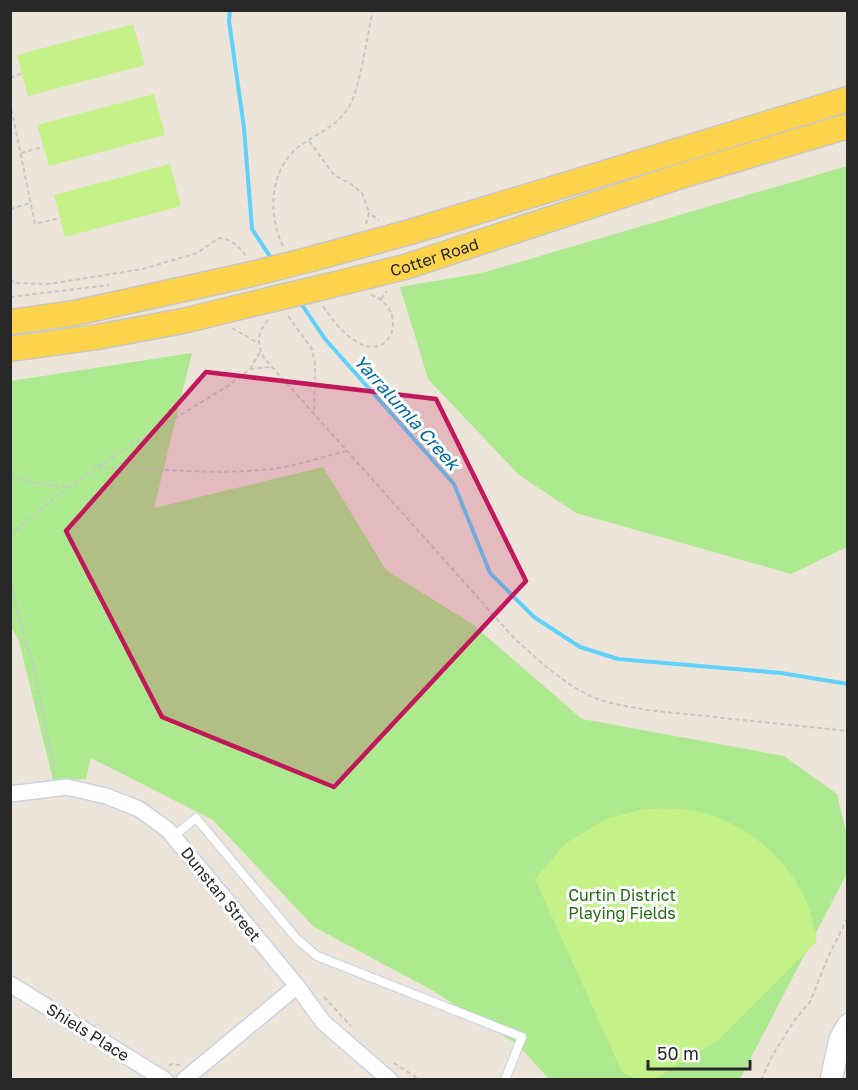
<svg xmlns="http://www.w3.org/2000/svg" width="858" height="1090" font-family="'Golos Text',sans-serif">
<style>
.green{fill:#ade98f}
.pitch{fill:#c5f189}
.lines{fill:none;stroke-linecap:round;stroke-linejoin:round}
.stream{stroke:#60d1fa;stroke-width:4}
.lane-casing{stroke:#cdd1e3;stroke-width:10}
.street-casing{stroke:#cdd1e3;stroke-width:18}
.secondary-casing{stroke:#cdd1e3;stroke-width:24}
.primary-casing{stroke:#c7c7c7;stroke-width:27}
.path{stroke:#c7c7c7;stroke-width:2;stroke-dasharray:4.5 3;stroke-linecap:butt}
.lane{stroke:#fff;stroke-width:8}
.street{stroke:#fff;stroke-width:15}
.secondary{stroke:#fff;stroke-width:21}
.primary{stroke:#fdd44c;stroke-width:24}
.primary-bridge-casing{stroke:#c7c7c7;stroke-width:27;stroke-linecap:butt}
.primary-bridge{stroke:#fdd44c;stroke-width:24}
.marked{fill:#c2185b;fill-opacity:0.2;stroke:#c2185b;stroke-width:4.5;stroke-linejoin:round}
.labels{text-anchor:middle;dominant-baseline:central;stroke-width:6;stroke-linejoin:round;paint-order:stroke}
.street-label{font-size:16px;fill:#282828;stroke:#fff}
.park-label{font-size:16px;fill:#256b13;stroke:#fff}
.water-label{font-size:18px;font-style:italic;fill:#016ca4;stroke:#fff}
</style>
<rect width="100%" height="100%" fill="#ece4d8"/>
<g class="green">
<path d="M847 166V547L791 574 576 513 519 475 428 379 400 287 482 273Z"/>
<path d="M192 353 154 508 323 467 386 570 472 624 582 719 784 756 837 794 847 835V873L740 1079H549L518 1045 430 989 314 927 213 820 91 758 86 779 53 780 19 641 11 627V381Z"/>
</g>
<g class="pitch">
<path d="M133 24 145 65 28 96 17 55Z"/>
<path d="M154 94 165 135 49 166 37 125Z"/>
<path d="M170 164 181 206 65 237 54 195Z"/>
<path d="M643 809C655 809 668 808 680 809 733 813 785 852 806 901 811 913 814 928 817 941L717 1041 654 1079 634 1078 622 1072 535 879 566 843 606 819Z"/>
</g>
<g class="lines">
<g class="stream">
<path d="M230 10 229 21 244 128 252 229 273 261"/>
<path d="M300 302 325 339 454 484 490 573 534 617 580 647 618 659 781 673 848 684"/>
</g>
<defs>
<path id="lane" d="M174 836 196 818 297 939 317 956 522 1037 505 1080"/>
<g id="street">
<path d="M10 794 67 787 106 796 139 809 168 830 297 986 323 1022 390 1080"/>
<path d="M10 984 165 1080"/>
<path d="M184 1080 297 986"/>
</g>
<path id="secondary" d="M831 1080 840 1039 848 1025"/>
<g id="primary">
<path d="M315 258 410 232 848 99"/>
<path id="s1" d="M332 285 405 267 684 175 848 126"/>
<path d="M10 322 75 313 252 274"/>
<path d="M10 349 97 337 183 321 269 300"/>
</g>
</defs>
<use href="#lane" class="lane-casing"/>
<use href="#street" class="street-casing"/>
<use href="#secondary" class="secondary-casing"/>
<use href="#primary" class="primary-casing"/>
<g class="path">
<path d="M10 78 22 73"/>
<path d="M10 102 35 224 60 218"/>
<path d="M309 141 334 175 351 184 362 193 369 212"/>
<path d="M21 153 43 147"/>
<path d="M10 209 31 203"/>
<path d="M366 224 369 213 379 220"/>
<path d="M283 246C268 215 269 172 297 148 316 133 338 127 350 105 361 84 367 35 373 10"/>
<path d="M10 279 14 283 48 284 143 269 197 253 219 238C232 239 239 247 247 257"/>
<path d="M10 297 109 285"/>
<path d="M381 299 387 291"/>
<path d="M323 306C382 396 419 311 371 295"/>
<path d="M288 316 312 349 315 364 314 413"/>
<path d="M268 320C257 332 256 346 265 359L513 637C536 658 559 680 588 695 606 704 628 706 647 710L848 731"/>
<path d="M232 328 258 343"/>
<path d="M250 369 271 367"/>
<path d="M97 468C154 467 213 476 271 469 296 466 322 457 346 451"/>
<path d="M10 477 41 484 72 487"/>
<path d="M10 536C75 475 154 432 229 385L250 369 260 352"/>
<path d="M10 581 25 640 33 663 55 774"/>
<path d="M324 997 351 1026"/>
<path d="M394 1063 420 1080"/>
<path d="M169 1066 171 1064 180 1065"/>
<path d="M761 1080 772 1056 794 1021 810 1002 828 957 848 917"/>
</g>
<use href="#lane" class="lane"/>
<use href="#street" class="street"/>
<use href="#secondary" class="secondary"/>
<use href="#primary" class="primary"/>
<defs>
<g id="primary-bridge">
<path d="M252 274 315 258"/>
<path d="M269 300 332 285"/>
</g>
</defs>
<use href="#primary-bridge" class="primary-bridge-casing"/>
<use href="#primary-bridge" class="primary-bridge"/>
</g>
<path class="marked" d="M206 372 436 399 526 581 334 787 162 717 66 531Z"/>
<g class="labels">
<g class="street-label">
<text stroke="none"><textPath href="#s1" startOffset="106">Cotter Road</textPath></text>
<text transform="translate(221 894) rotate(51)">Dunstan Street</text>
<text transform="translate(88 1032) rotate(32)">Shiels Place</text>
</g>
<g class="park-label">
<text x="622" y="895">Curtin District<tspan x="622" dy="18">Playing Fields</tspan></text>
</g>
<g class="water-label">
<text transform="translate(407 412) rotate(48)">Yarralumla Creek</text>
</g>
</g>
<rect width="858" height="1090" fill="none" stroke="#282828" stroke-width="24"/>
<path d="M648 1060v9h102v-9" fill="none" stroke="#282828" stroke-width="3"/>
<text x="657" y="1060" font-size="18" fill="#282828" stroke="#ffffff" stroke-width="4.5" paint-order="stroke">50 m</text>
</svg>
